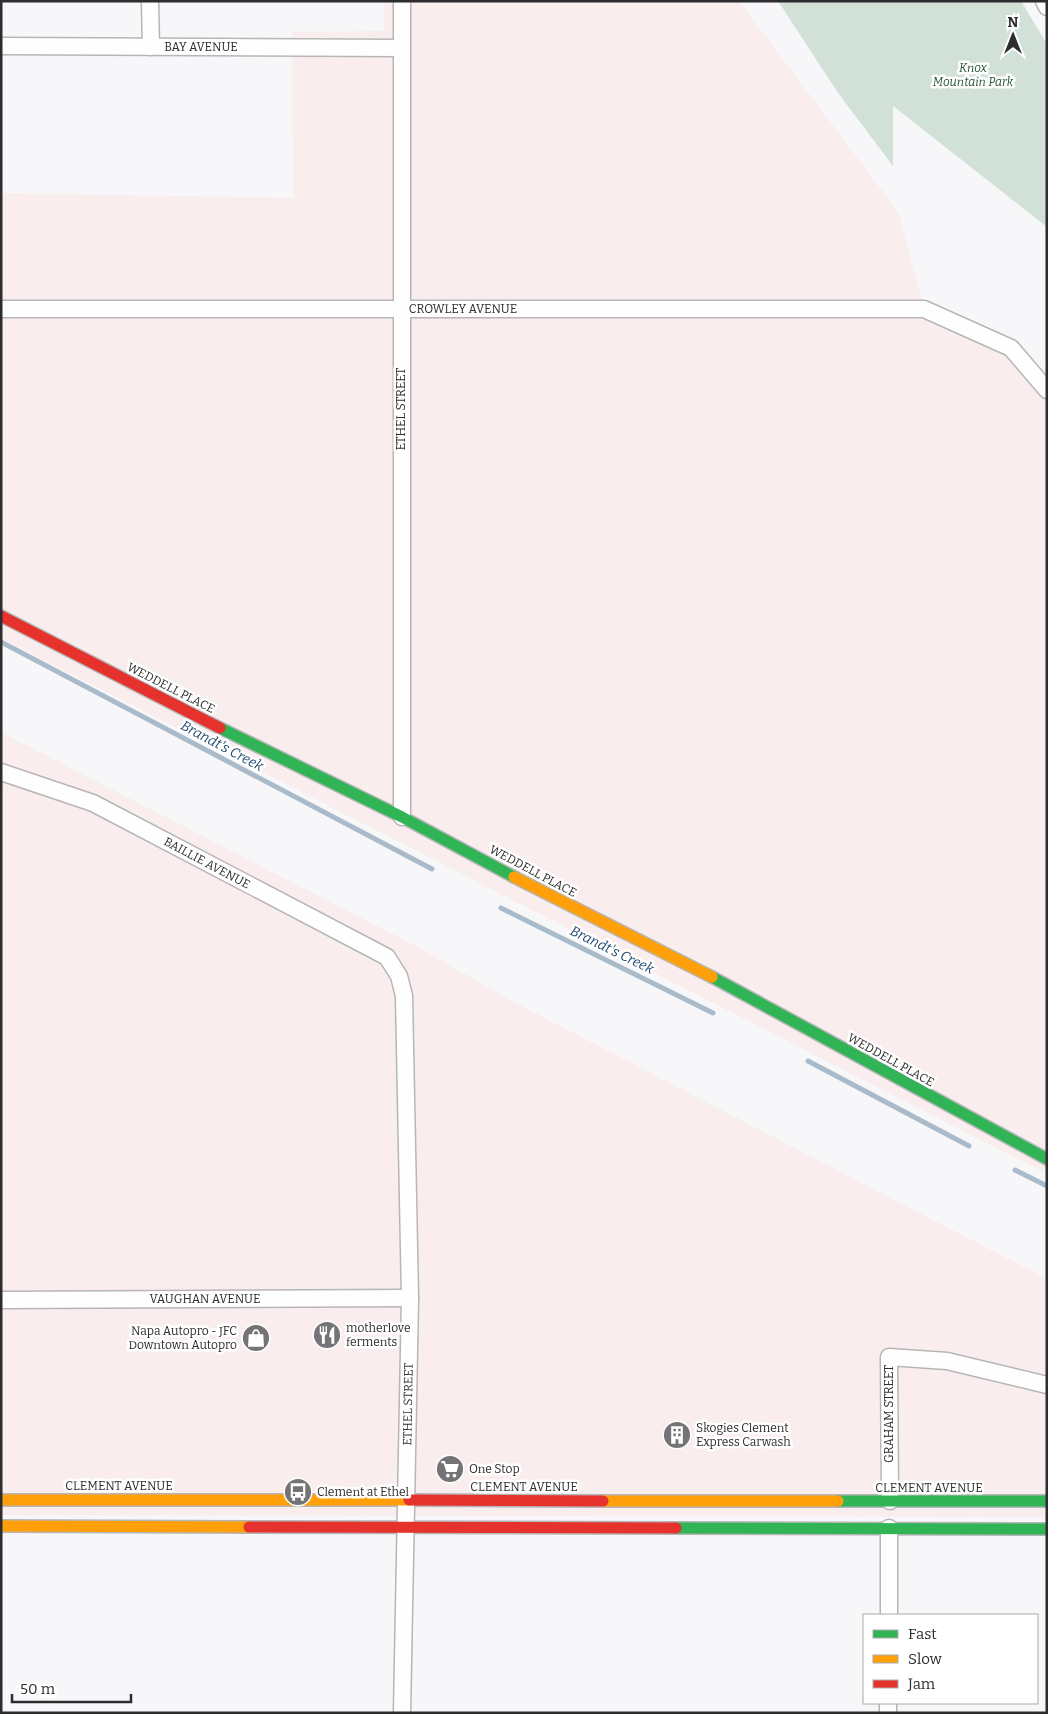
<svg xmlns="http://www.w3.org/2000/svg" width="1048" height="1714" font-family="Bitter,serif">
<style>
.industrial{fill:#faeded}
.green{fill:#d2e1d7}
.lines{fill:none;stroke-linecap:round;stroke-linejoin:round}
.stream{stroke:#a9bacb;stroke-width:5}
.street-casing{stroke:#b6b6b8;stroke-width:19}
.fast-casing{stroke:#b6b6b8;stroke-width:14}
.slow-casing{stroke:#b6b6b8;stroke-width:14}
.jam-casing{stroke:#b6b6b8;stroke-width:14}
.street{stroke:#fefefe;stroke-width:16}
.fast{stroke:#30b455;stroke-width:11}
.slow{stroke:#ff9f0a;stroke-width:11}
.jam{stroke:#e5322d;stroke-width:11}
.labels{text-anchor:middle;dominant-baseline:central;stroke-width:5;stroke-linejoin:round;paint-order:stroke}
.street-label{font-size:12px;fill:#2d2c2e;stroke:#fff}
.park-label{font-size:12px;font-style:italic;fill:#245437;stroke:#fff}
.poi-label{font-size:12px;fill:#2d2c2e;stroke:#fff;text-anchor:start}
.water-label{font-size:14px;font-style:italic;fill:#244d6e;stroke:#fff}
</style>
<rect width="100%" height="100%" fill="#f7f6f9"/>
<g class="industrial">
<path d="M384 1H739L899 213 924 309 1011 348 1047 387V1174L1 638V193L293 198 292 32 384 31Z"/>
<path d="M1 732 416 946 514 1002 1047 1279V1517L1 1515Z"/>
</g>
<path class="green" d="M778 1H1021L1047 44V227L893 106V166L838 93Z"/>
<g class="lines">
<g class="stream">
<path d="M1 642 432 869"/>
<path d="M501 908 713 1013"/>
<path d="M808 1061 969 1146"/>
<path d="M1015 1170 1047 1186"/>
</g>
<defs>
<g id="street">
<path d="M150 1 151 47"/>
<path d="M1044 1 1047 7"/>
<path d="M1 46 401 48"/>
<path d="M1 309H924L1011 348 1047 390"/>
<path d="M1 772 93 803 387 957 399 976 404 996 410 1298 402 1713"/>
<path d="M402 817V1"/>
<path d="M1 1300 410 1298"/>
<path d="M890 1501 889 1357 947 1361 1047 1385"/>
<path d="M889 1615V1528"/>
<path d="M888 1703V1713"/>
</g>
<g id="fast">
<path d="M220 728 402 817 514 877"/>
<path d="M712 977 1047 1159"/>
<path d="M838 1501H1047"/>
<path d="M676 1528 1047 1529"/>
</g>
<g id="slow">
<path d="M514 877 712 977"/>
<path d="M1 1500H409"/>
<path d="M603 1501H838"/>
<path d="M1 1526 249 1527"/>
</g>
<g id="jam">
<path d="M1 616 220 728"/>
<path d="M409 1500 603 1501"/>
<path d="M249 1527 676 1528"/>
</g>
</defs>
<use href="#street" class="street-casing"/>
<use href="#fast" class="fast-casing"/>
<use href="#slow" class="slow-casing"/>
<use href="#jam" class="jam-casing"/>
<use href="#street" class="street"/>
<use href="#fast" class="fast"/>
<use href="#slow" class="slow"/>
<use href="#jam" class="jam"/>
</g>
<defs>
<symbol id="restaurant-disc" viewBox="-11 -11 22 22"><circle r="9.5" fill="#747375" stroke="#fff"/><path d="M-5-6h1v4h1v-4h1v4h1v-4h1v5L-1.5 .5V6h-2V.5L-5-1ZM5-6V6H3V1.5H1.5Q1.5-4 5-6Z" fill="#fff"/></symbol>
<symbol id="shop-disc" viewBox="-11 -11 22 22"><circle r="9.5" fill="#747375" stroke="#fff"/><path d="M-5-2.5h2.3a2.7 3.5 0 0 1 5.4 0H5L5.5 6h-11ZM-1.5-2.5h3a1.5 2.3 0 0 0-3 0Z" fill="#fff"/></symbol>
<symbol id="building-disc" viewBox="-11 -11 22 22"><circle r="9.5" fill="#747375" stroke="#fff"/><path d="M-4-6H4V6H1V3H-1V6H-4ZM-2.5-4.3h1.7v1.8h-1.7ZM.8-4.3h1.7v1.8H.8ZM-2.5-1h1.7V.8h-1.7ZM.8-1h1.7V.8H.8Z" fill="#fff"/></symbol>
<symbol id="supermarket-disc" viewBox="-11 -11 22 22"><circle r="9.5" fill="#747375" stroke="#fff"/><path d="M-6-5.5h2.5l.6 2H6L4.5 2H-2.5L-4.4-4H-6ZM-1.5 3.2a1.3 1.3 0 1 0 .1 0ZM3 3.2a1.3 1.3 0 1 0 .1 0Z" fill="#fff"/></symbol>
<symbol id="bus-disc" viewBox="-11 -11 22 22"><circle r="9.5" fill="#747375" stroke="#fff"/><path d="M-5-6H5V4H4V6H2V4H-2V6H-4V4H-5ZM-3.5-4V0h7V-4ZM-3.5 1.2v1.5H-2V1.2ZM2 1.2v1.5H3.5V1.2Z" fill="#fff"/></symbol>
</defs>
<g fill-rule="evenodd">
<use href="#restaurant-disc" x="311" y="1319" width="32" height="32"/>
<use href="#shop-disc" x="240" y="1322" width="32" height="32"/>
<use href="#building-disc" x="661" y="1419" width="32" height="32"/>
<use href="#supermarket-disc" x="434" y="1453" width="32" height="32"/>
<use href="#bus-disc" x="282" y="1476" width="32" height="32"/>
</g>
<g class="labels">
<g class="street-label">
<text x="201" y="47">BAY AVENUE</text>
<text x="463" y="309">CROWLEY AVENUE</text>
<text transform="translate(401 409) rotate(-90)">ETHEL STREET</text>
<text transform="translate(171 688) rotate(27)">WEDDELL PLACE</text>
<text transform="translate(207 863) rotate(28)">BAILLIE AVENUE</text>
<text transform="translate(533 871) rotate(28)">WEDDELL PLACE</text>
<text transform="translate(891 1060) rotate(29)">WEDDELL PLACE</text>
<text x="205" y="1299">VAUGHAN AVENUE</text>
<text transform="translate(408 1404) rotate(-89)">ETHEL STREET</text>
<text transform="translate(889 1414) rotate(-90)">GRAHAM STREET</text>
<text x="119" y="1486">CLEMENT AVENUE</text>
<text x="524" y="1487">CLEMENT AVENUE</text>
<text x="929" y="1488">CLEMENT AVENUE</text>
</g>
<g class="park-label">
<text x="973" y="68">Knox<tspan x="973" dy="14">Mountain Park</tspan></text>
</g>
<g class="poi-label">
<text x="346" y="1328">motherlove<tspan x="346" dy="14">ferments</tspan></text>
<text x="237" y="1331" text-anchor="end">Napa Autopro - JFC<tspan x="237" dy="14">Downtown Autopro</tspan></text>
<text x="696" y="1428">Skogies Clement<tspan x="696" dy="14">Express Carwash</tspan></text>
<text x="469" y="1469">One Stop</text>
<text x="317" y="1492">Clement at Ethel</text>
</g>
<g class="water-label">
<text transform="translate(222 746) rotate(28)">Brandt's Creek</text>
<text transform="translate(612 950) rotate(26)">Brandt's Creek</text>
</g>
</g>
<rect width="1048" height="1714" fill="none" stroke="#2d2c2e" stroke-width="5"/>
<rect x="863" y="1614" width="175" height="90" fill="#ffffff" stroke="#ababab"/>
<rect x="873" y="1630" width="25" height="8" fill="#30b455" stroke="#ababab"/>
<text x="908" y="1639" font-size="15" fill="#2d2c2e">Fast</text>
<rect x="873" y="1655" width="25" height="8" fill="#ff9f0a" stroke="#ababab"/>
<text x="908" y="1664" font-size="15" fill="#2d2c2e">Slow</text>
<rect x="873" y="1680" width="25" height="8" fill="#e5322d" stroke="#ababab"/>
<text x="908" y="1689" font-size="15" fill="#2d2c2e">Jam</text>
<g transform="translate(1013 35)" stroke="#ffffff" stroke-width="4" paint-order="stroke">
<path d="M0-4L9 19L0 12L-9 19Z" fill="#2d2c2e"/>
<text y="-8" font-size="14" font-weight="bold" text-anchor="middle" fill="#2d2c2e">N</text>
</g>
<path d="M12 1694v8h119v-8" fill="none" stroke="#2d2c2e" stroke-width="2.5"/>
<text x="20" y="1694" font-size="15" fill="#2d2c2e" stroke="#ffffff" stroke-width="4" paint-order="stroke">50 m</text>
</svg>
